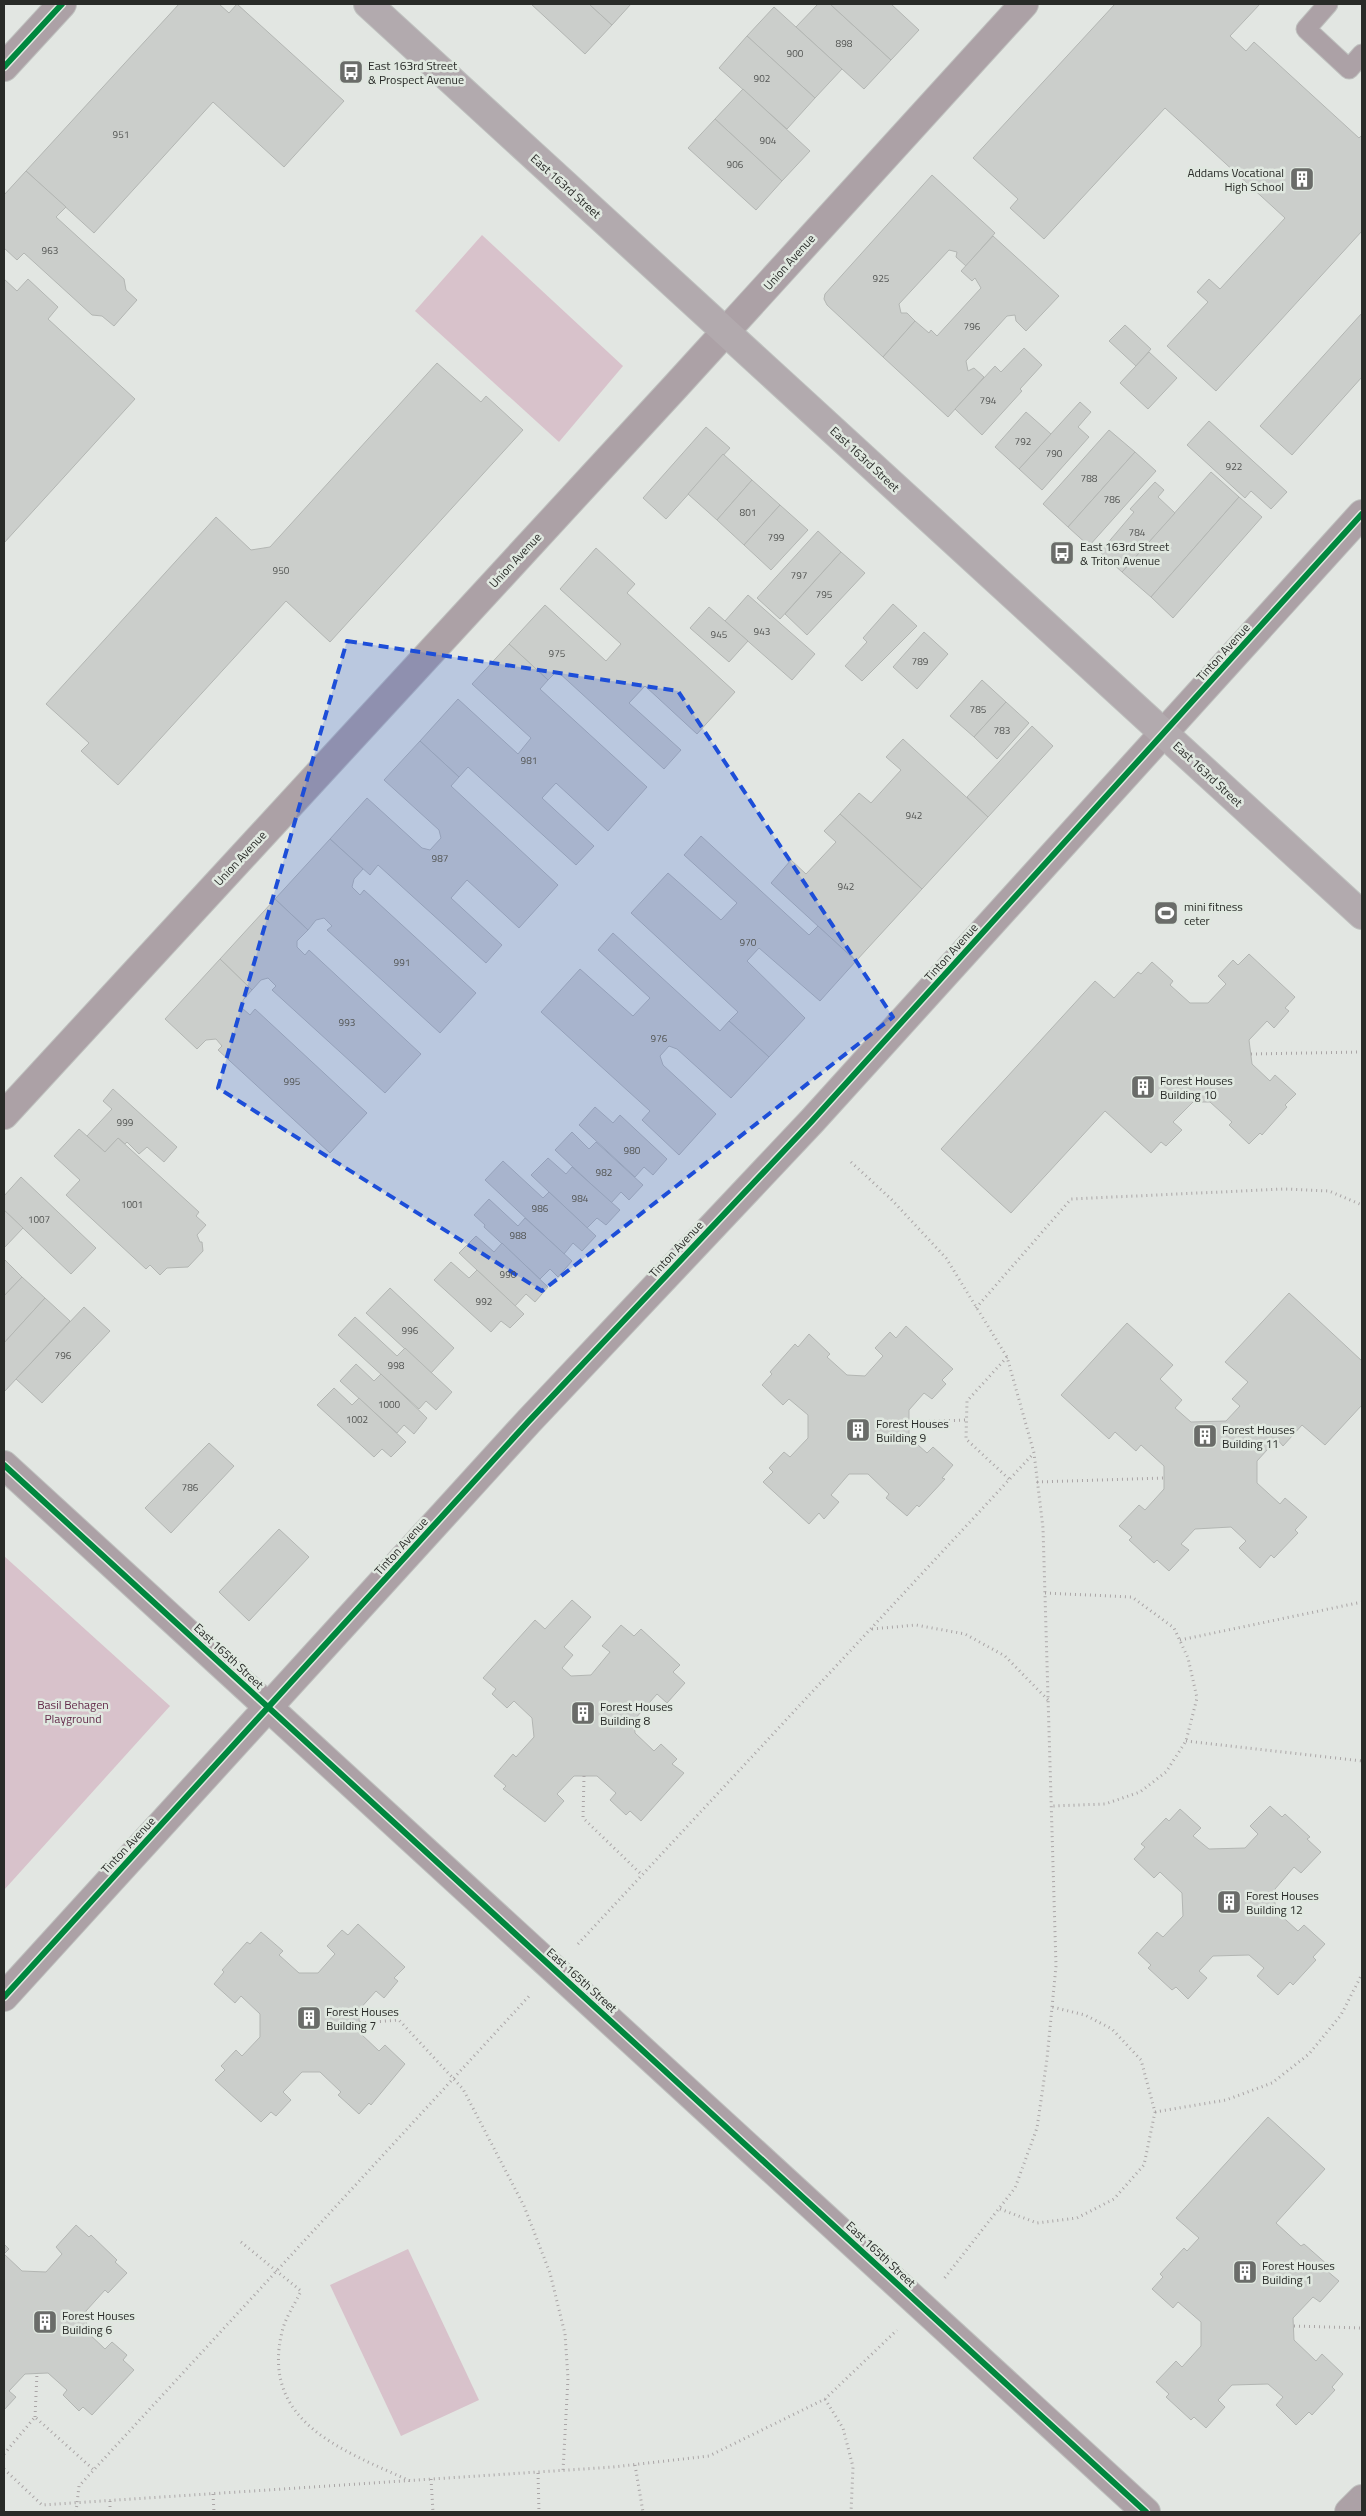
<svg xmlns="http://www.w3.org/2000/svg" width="1366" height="2516" font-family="'Titillium Web',sans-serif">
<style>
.green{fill:#d8c2cb}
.building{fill:#cbcecb;stroke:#b3b6b3}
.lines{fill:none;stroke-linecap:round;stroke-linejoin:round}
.service-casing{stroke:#bec0be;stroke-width:21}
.minor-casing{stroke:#bec0be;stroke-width:30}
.tertiary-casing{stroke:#bec0be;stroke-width:30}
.secondary-casing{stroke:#bec0be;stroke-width:30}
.path{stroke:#aaa5a6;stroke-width:3;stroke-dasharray:1 4;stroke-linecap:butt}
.service{stroke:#aca1a6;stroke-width:19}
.minor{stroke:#aca1a6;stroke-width:28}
.tertiary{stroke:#aca1a6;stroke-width:28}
.secondary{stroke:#b2aaae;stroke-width:28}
.cycleway-casing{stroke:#e0e8e0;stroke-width:9}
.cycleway{stroke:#00873e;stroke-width:6}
.marked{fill:#1d4ed8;fill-opacity:0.2;stroke:#1d4ed8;stroke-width:4;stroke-dasharray:10 6;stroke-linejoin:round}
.labels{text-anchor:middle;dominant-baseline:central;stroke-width:5;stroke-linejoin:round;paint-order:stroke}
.number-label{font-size:10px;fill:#525452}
.poi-label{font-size:12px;fill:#292b28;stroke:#e0e8e0;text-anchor:start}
.street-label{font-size:12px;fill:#292b28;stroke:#e0e8e0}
.park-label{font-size:12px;fill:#642c4b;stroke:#e0e8e0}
</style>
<rect width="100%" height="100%" fill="#e2e6e2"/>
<g class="green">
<path d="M482 235 623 366 559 442 415 311Z"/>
<path d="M4 1556 170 1706 4 1890Z"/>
<path d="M408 2249 479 2400 401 2436 330 2285Z"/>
</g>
<g class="building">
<path d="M179 4H219L229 13 237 4 344 101 284 167 213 102 94 233 26 171Z"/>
<path d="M531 4H589L612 25 585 54Z"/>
<path d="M589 4H631L612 25Z"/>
<path d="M818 4H830L891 60 864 89 796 27Z"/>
<path d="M830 4H891L919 30 891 60Z"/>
<path d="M1115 4H1260L1230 36 1246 51 1254 42 1359 138 1362 135V231L1216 391 1167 346 1208 302 1197 292 1209 279 1220 289 1285 218 1165 108 1044 239 1010 208 1018 199 973 158Z"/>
<path d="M774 7 842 69 815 98 747 36Z"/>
<path d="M747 36 815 98 787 129 719 68Z"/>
<path d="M743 89 810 151 782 181 715 119Z"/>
<path d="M715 119 782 181 756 210 688 148Z"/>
<path d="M26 171 66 207 56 217 124 279 126 290 137 300 114 326 102 316 92 315 24 253 17 260 4 248V195Z"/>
<path d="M932 175 995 233 966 266 956 257 957 252 949 250 899 304 901 313H907L915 321 883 357 827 305 824 299 825 294Z"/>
<path d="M993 236 1059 296 1026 331 1016 321 1015 315 1007 316 966 361 968 371 974 368 984 377 948 417 883 357 915 321 929 333 931 330 937 336 981 288 975 278 972 281 961 271Z"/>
<path d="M4 279 17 291 28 279 58 307 48 319 135 399 4 543Z"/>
<path d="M1362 313V377L1292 455 1260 426Z"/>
<path d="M1125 325 1151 349 1136 366 1109 341Z"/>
<path d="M1024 348 1042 365 1020 389 1022 391 982 435 955 409 995 366 1001 372Z"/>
<path d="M1149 352 1177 378 1148 409 1120 383Z"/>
<path d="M437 363 481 402 486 396 523 430 330 642 286 601 118 785 81 751 89 743 46 704 216 517 251 550 270 547Z"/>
<path d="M1080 402 1091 412 1078 427 1089 437 1042 490 1019 469Z"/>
<path d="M1026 412 1051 434 1019 469 995 447Z"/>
<path d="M1209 421 1287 492 1271 509 1251 491 1245 498 1187 445Z"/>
<path d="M706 427 730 448 666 519 643 498Z"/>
<path d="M1109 430 1135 452 1068 527 1043 504Z"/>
<path d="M1135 452 1156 471 1089 546 1068 527Z"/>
<path d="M723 454 752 480 717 520 688 494Z"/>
<path d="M1211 472 1239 497 1151 597 1122 572Z"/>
<path d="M752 480 780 505 744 545 717 520Z"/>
<path d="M1155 482 1164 490 1158 497 1175 513 1122 572 1100 552 1134 512 1130 509Z"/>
<path d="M1239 497 1262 517 1173 618 1151 597Z"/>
<path d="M780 505 808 530 771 570 744 545Z"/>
<path d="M818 531 841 552 780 619 757 598Z"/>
<path d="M596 548 635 584 627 593 735 692 697 734 645 686 629 703 681 750 664 769 557 671 548 680 509 644 545 605 606 661 621 644 560 589Z"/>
<path d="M841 552 865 573 807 635 785 614Z"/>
<path d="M748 595 815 654 792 680 725 621Z"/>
<path d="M893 604 917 626 862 681 845 666 867 642 863 638Z"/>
<path d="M709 607 748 641 729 662 690 628Z"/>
<path d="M924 632 948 654 917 689 893 667Z"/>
<path d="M509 644 548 680 540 689 647 787 608 831 556 783 542 798 594 846 576 865 468 767 459 777 420 741 458 699 518 754 531 738 472 684Z"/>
<path d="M982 680 1006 702 974 737 950 716Z"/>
<path d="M1006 702 1029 723 997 759 974 737Z"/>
<path d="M1032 726 1053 746 988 817 967 797Z"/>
<path d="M903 739 988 817 922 889 840 814 859 793 871 803 901 770 886 757Z"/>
<path d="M420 741 459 777 451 786 558 885 519 928 467 880 451 898 502 945 486 963 378 865 370 875 330 839 367 798 422 848 430 850 441 838 439 830 384 780Z"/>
<path d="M840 814 922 889 856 961 771 883 791 860 806 874 836 842 824 831Z"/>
<path d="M701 836 809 935 818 926 856 961 820 1001 759 948 747 961 805 1018 769 1057 729 1021 738 1012 631 913 668 873 721 920 737 903 684 855Z"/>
<path d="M330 839 363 869 354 879 352 887 360 895 364 890 476 993 440 1033 327 930 332 926 324 918 316 920 308 930 275 899Z"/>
<path d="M275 899 308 930 297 941V947L305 955 309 950 421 1054 385 1093 272 990 276 986 268 978 261 980 252 990 220 959Z"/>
<path d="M613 933 720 1031 729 1021 769 1057 731 1098 677 1049 669 1046 660 1056 663 1065 716 1114 679 1155 642 1120 650 1111 541 1012 580 969 633 1016 650 998 598 950Z"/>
<path d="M1249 954 1295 997 1285 1008 1289 1011 1274 1028 1267 1021 1249 1040 1252 1064 1270 1081 1275 1075 1296 1094 1285 1105 1287 1107 1262 1135 1260 1133 1249 1144 1229 1125 1232 1122 1210 1102H1193L1173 1122 1182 1130 1166 1146 1161 1142 1151 1153 1105 1111 1011 1213 941 1149 1095 981 1114 998 1138 972 1141 974 1152 962 1173 981 1170 985 1190 1003H1208L1226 984 1218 976 1233 960 1238 965Z"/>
<path d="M220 959 252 990 243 1000 242 1008 250 1015 255 1009 367 1113 330 1153 218 1050 222 1046 216 1039 206 1040 197 1049 165 1019Z"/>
<path d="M113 1089 177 1147 164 1162 147 1147 139 1154 127 1142 125 1144 118 1138 105 1152 87 1136 112 1109 103 1101Z"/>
<path d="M595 1107 613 1123 620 1115 667 1159 653 1175 644 1167 635 1177 579 1125Z"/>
<path d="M79 1129 105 1152 118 1138 199 1212 196 1216 206 1225 197 1235 200 1242H202L203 1251 188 1267 167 1268 160 1275 150 1265 146 1269 66 1195 80 1180 54 1156Z"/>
<path d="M572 1132 589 1149 596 1142 643 1185 629 1200 621 1192 611 1203 555 1150Z"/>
<path d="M548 1158 566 1174 572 1167 620 1210 606 1225 597 1218 587 1228 531 1175Z"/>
<path d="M503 1161 543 1198 549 1192 596 1236 582 1251 573 1243 564 1254 485 1180Z"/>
<path d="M21 1177 96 1248 71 1274 4 1210V1196Z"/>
<path d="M489 1199 518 1226 525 1218 572 1261 558 1277 550 1269 540 1279 484 1227 485 1225 474 1215Z"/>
<path d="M4 1210 23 1228 4 1248Z"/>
<path d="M476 1236 494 1252 502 1243 548 1287 535 1302 526 1294 515 1306 459 1253Z"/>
<path d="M4 1259 22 1277 4 1296Z"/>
<path d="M451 1262 469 1278 477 1270 524 1314 510 1328 501 1321 491 1332 434 1280Z"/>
<path d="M22 1277 45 1298 4 1343V1296Z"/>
<path d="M390 1288 454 1348 431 1373 366 1313Z"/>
<path d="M1289 1293 1362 1361V1405L1325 1445 1302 1425 1283 1446 1277 1439 1257 1461V1483L1280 1504 1285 1498 1307 1517 1295 1530 1298 1533 1274 1558 1271 1555 1260 1568 1239 1548 1246 1541 1231 1527 1195 1529 1181 1544 1189 1550 1169 1571 1157 1560 1154 1563 1129 1540 1132 1537 1119 1526 1139 1505 1145 1510 1164 1489V1466L1141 1445 1136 1451 1115 1432 1109 1439 1061 1395 1127 1323 1173 1365 1160 1379 1182 1400 1175 1408 1191 1422 1226 1421 1240 1406 1232 1399 1248 1382 1225 1362Z"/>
<path d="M45 1298 70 1321 4 1392V1343Z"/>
<path d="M84 1307 110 1331 42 1403 16 1379Z"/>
<path d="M355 1317 397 1356 405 1348 452 1392 436 1410 426 1401 419 1409 338 1335Z"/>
<path d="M906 1326 953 1369 942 1380 946 1384 932 1399 924 1393 909 1410V1437L927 1453 933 1447 953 1465 942 1478 945 1479 919 1507 917 1505 907 1516 886 1498 889 1494 868 1474H849L831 1495 839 1502 824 1519 819 1513 809 1524 763 1482 773 1472 769 1468 784 1452 790 1457 808 1438V1415L789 1399 783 1405 762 1385 772 1374 770 1372 795 1344 798 1347 809 1334 830 1354 827 1357 847 1375 865 1376 883 1356 875 1348 890 1332 896 1338Z"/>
<path d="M356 1364 374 1381 381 1374 427 1418 414 1434 404 1425 397 1433 340 1381Z"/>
<path d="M334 1388 352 1405 359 1398 406 1442 391 1457 382 1449 374 1457 317 1405Z"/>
<path d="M209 1443 234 1466 171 1533 145 1508Z"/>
<path d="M279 1529 309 1557 249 1621 219 1592Z"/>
<path d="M572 1600 591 1617 564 1647 573 1655 562 1668 571 1676 591 1675 610 1652 602 1646 621 1625 634 1636 641 1629 680 1665 673 1672 685 1683 667 1703 657 1694 634 1720 635 1733 654 1751 661 1744 677 1759 672 1764 684 1773 641 1821 630 1811 626 1815 610 1800 616 1793 597 1776H574L557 1794 564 1801 545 1822 503 1789 506 1786 494 1776 513 1754 516 1757 534 1737 532 1718 514 1701 507 1708 492 1694 496 1689 483 1678 535 1620 545 1629Z"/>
<path d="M1270 1806 1282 1817 1285 1814 1310 1837 1307 1839 1321 1852 1301 1873 1294 1867 1275 1889V1910L1298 1931 1304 1925 1325 1944 1313 1957 1316 1960 1293 1985 1290 1982 1278 1995 1257 1976 1264 1968 1249 1955 1213 1956 1199 1971 1207 1978 1188 1999 1176 1987 1172 1990 1148 1968 1151 1965 1138 1953 1157 1932 1163 1937 1183 1916 1182 1893 1160 1872 1154 1878 1134 1859 1145 1847 1141 1844 1166 1818 1169 1821 1180 1809 1201 1828 1193 1836 1209 1849 1245 1848 1258 1834 1250 1826Z"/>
<path d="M358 1924 405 1967 394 1978 398 1981 384 1998 376 1991 358 2011 361 2034 379 2051 385 2045 405 2064 371 2105 369 2103 359 2114 338 2095 341 2092 320 2072H302L283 2092 291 2100 276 2116 271 2112 261 2122 215 2080 225 2070 221 2066 236 2050 242 2056 260 2037V2014L241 1996 235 2003 214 1984 224 1972 222 1970 247 1942 250 1944 261 1932 283 1951 279 1955 299 1973H318L335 1954 327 1946 342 1930 348 1935Z"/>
<path d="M1268 2117 1325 2169 1276 2223 1301 2246 1304 2244 1329 2266 1326 2270 1339 2281 1320 2302 1313 2297 1293 2318 1294 2340 1316 2361 1322 2354 1343 2374 1332 2387 1335 2390 1312 2415 1309 2412 1296 2425 1276 2405 1283 2397 1268 2384 1232 2385 1218 2400 1225 2407 1206 2428 1194 2417 1191 2420 1166 2397 1169 2394 1156 2382 1176 2361 1182 2367 1201 2346V2322L1178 2302 1173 2308 1152 2289 1163 2277 1160 2274 1184 2248 1187 2251 1199 2238 1176 2218Z"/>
<path d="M76 2225 89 2237 91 2235 117 2260 115 2262 127 2273 108 2293 105 2290 86 2311 87 2332 105 2349 112 2342 127 2355 123 2360 134 2370 92 2415 83 2407 79 2411 63 2395 67 2390 48 2373 25 2374 9 2391 16 2397 4 2410V2244L9 2249 4 2254 22 2271 46 2272 62 2254 56 2247Z"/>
</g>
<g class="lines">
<defs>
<path id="service" d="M1328 4 1306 29 1349 69 1362 54"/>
<g id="minor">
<path d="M4 1115 676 386 1024 4"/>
<path d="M4 1465 1146 2512"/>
<path d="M4 1997 529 1421 812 1121 1362 514"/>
<path d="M1349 2512 1362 2499"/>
</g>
<path id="tertiary" d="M4 67 62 4"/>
<path id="secondary" d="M368 4 1362 915"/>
</defs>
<use href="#service" class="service-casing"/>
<use href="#minor" class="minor-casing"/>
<use href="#tertiary" class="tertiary-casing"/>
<use href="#secondary" class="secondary-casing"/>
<g class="path">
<path d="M1251 1054 1362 1052"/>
<path d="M851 1162 891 1199 946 1258 1007 1357 1034 1453 1043 1528 1056 1966 1047 2059 1037 2128 1015 2188 943 2280"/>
<path d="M976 1308 1071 1199 1284 1189 1329 1191 1362 1205"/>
<path d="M1007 1357 967 1401 966 1439 1009 1479"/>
<path d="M909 1422 966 1420"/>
<path d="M1037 1482 1164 1478"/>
<path d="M1045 1593 1132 1597 1174 1628 1188 1658 1197 1698 1186 1741 1166 1772 1140 1792 1105 1804 1052 1806"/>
<path d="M872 1629 916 1625 965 1634 1005 1656 1048 1700"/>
<path d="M1180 1640 1362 1602"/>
<path d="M1186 1741 1362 1761"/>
<path d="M584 1776 583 1818 642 1875"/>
<path d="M578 1944 1033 1454"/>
<path d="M360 2023 399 2020 463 2089 524 2206 550 2273 565 2334 568 2378 563 2471"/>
<path d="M1155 2112 1226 2100 1272 2083 1309 2054 1341 2015 1362 1974"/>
<path d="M1000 2209 1037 2223 1077 2218 1114 2199 1144 2165 1155 2112 1141 2060 1112 2029 1085 2015 1052 2007"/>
<path d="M241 2242 301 2291C295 2304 285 2318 282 2332 260 2423 345 2451 410 2481"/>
<path d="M1294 2326 1362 2328"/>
<path d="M825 2399 843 2428 853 2467 851 2512"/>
<path d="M35 2417 37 2373"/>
<path d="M4 2454 35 2417 94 2470"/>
<path d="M635 2465 643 2512"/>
<path d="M4 2469 42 2505 613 2467 709 2456 825 2399 897 2330"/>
<path d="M538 2473 539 2512"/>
<path d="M431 2479 433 2512"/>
<path d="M213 2494 214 2512"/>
<path d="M76 2512 79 2486 531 1994"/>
<path d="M110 2512V2501"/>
</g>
<use href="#service" class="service"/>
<use href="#minor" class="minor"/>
<use href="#tertiary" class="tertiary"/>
<use href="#secondary" class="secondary"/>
<defs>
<g id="cycleway">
<path d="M4 67 62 4"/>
<path d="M4 1465 1146 2512"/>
<path d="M4 1997 529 1421 812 1121 1362 514"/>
</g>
</defs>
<use href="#cycleway" class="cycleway-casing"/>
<use href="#cycleway" class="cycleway"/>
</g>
<path class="marked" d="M347 641 678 691 893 1017 542 1291 218 1088Z"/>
<defs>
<symbol id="bus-square" viewBox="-11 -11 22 22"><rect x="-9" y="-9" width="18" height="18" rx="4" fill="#6a6c69" stroke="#e0e8e0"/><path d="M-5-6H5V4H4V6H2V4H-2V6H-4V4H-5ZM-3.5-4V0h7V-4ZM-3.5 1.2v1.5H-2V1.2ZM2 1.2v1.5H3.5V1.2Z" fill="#fff"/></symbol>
<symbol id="building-square" viewBox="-11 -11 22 22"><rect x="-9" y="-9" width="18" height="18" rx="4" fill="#6a6c69" stroke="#e0e8e0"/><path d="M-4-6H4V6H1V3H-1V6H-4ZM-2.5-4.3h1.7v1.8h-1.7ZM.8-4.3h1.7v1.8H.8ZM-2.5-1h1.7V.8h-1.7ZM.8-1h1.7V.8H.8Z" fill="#fff"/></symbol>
<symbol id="stadium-square" viewBox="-11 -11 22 22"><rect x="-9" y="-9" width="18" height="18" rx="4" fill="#6a6c69" stroke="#e0e8e0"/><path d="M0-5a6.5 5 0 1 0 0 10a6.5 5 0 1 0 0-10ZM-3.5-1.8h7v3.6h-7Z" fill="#fff"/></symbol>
</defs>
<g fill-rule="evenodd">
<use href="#bus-square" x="337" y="58" width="28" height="28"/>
<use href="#building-square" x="1288" y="165" width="28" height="28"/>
<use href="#bus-square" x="1048" y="539" width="28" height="28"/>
<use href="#stadium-square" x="1152" y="899" width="28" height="28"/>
<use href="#building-square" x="1129" y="1073" width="28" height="28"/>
<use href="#building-square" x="844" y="1416" width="28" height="28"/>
<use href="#building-square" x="1191" y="1422" width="28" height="28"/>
<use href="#building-square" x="569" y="1699" width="28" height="28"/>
<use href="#building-square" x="1215" y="1888" width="28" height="28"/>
<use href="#building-square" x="295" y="2004" width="28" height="28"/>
<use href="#building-square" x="1231" y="2258" width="28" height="28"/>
<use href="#building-square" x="31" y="2308" width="28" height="28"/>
</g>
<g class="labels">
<g class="number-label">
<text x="844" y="43">898</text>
<text x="795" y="53">900</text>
<text x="762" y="78">902</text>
<text x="121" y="134">951</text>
<text x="768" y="140">904</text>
<text x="735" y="164">906</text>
<text x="50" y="250">963</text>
<text x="881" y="278">925</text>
<text x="972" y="326">796</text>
<text x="988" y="400">794</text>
<text x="1023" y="441">792</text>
<text x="1054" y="453">790</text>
<text x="1234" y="466">922</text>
<text x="1089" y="478">788</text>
<text x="1112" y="499">786</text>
<text x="748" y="512">801</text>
<text x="1137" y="532">784</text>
<text x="776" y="537">799</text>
<text x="281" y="570">950</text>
<text x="799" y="575">797</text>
<text x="824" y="594">795</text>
<text x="762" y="631">943</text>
<text x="719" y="634">945</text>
<text x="557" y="653">975</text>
<text x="920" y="661">789</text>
<text x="978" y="709">785</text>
<text x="1002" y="730">783</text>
<text x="529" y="760">981</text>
<text x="914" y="815">942</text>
<text x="440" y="858">987</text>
<text x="846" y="886">942</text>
<text x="748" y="942">970</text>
<text x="402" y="962">991</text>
<text x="347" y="1022">993</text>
<text x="659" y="1038">976</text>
<text x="292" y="1081">995</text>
<text x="125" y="1122">999</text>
<text x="632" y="1150">980</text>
<text x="604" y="1172">982</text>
<text x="580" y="1198">984</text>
<text x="132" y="1204">1001</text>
<text x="540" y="1208">986</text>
<text x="39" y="1219">1007</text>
<text x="518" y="1235">988</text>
<text x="508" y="1274">990</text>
<text x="484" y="1301">992</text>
<text x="410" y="1330">996</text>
<text x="63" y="1355">796</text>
<text x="396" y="1365">998</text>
<text x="389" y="1404">1000</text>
<text x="357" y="1419">1002</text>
<text x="190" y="1487">786</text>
</g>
<g class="poi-label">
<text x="368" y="65">East 163rd Street<tspan x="368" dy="14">&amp; Prospect Avenue</tspan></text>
<text x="1284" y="172" text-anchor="end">Addams Vocational<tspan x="1284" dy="14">High School</tspan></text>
<text x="1080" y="546">East 163rd Street<tspan x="1080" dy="14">&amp; Triton Avenue</tspan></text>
<text x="1184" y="906">mini fitness<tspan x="1184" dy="14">ceter</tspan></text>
<text x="1160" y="1080">Forest Houses<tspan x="1160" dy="14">Building 10</tspan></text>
<text x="876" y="1423">Forest Houses<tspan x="876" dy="14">Building 9</tspan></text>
<text x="1222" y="1429">Forest Houses<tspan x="1222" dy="14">Building 11</tspan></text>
<text x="600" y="1706">Forest Houses<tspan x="600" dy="14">Building 8</tspan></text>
<text x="1246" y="1895">Forest Houses<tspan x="1246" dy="14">Building 12</tspan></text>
<text x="326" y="2011">Forest Houses<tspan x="326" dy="14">Building 7</tspan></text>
<text x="1262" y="2265">Forest Houses<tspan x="1262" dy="14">Building 1</tspan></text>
<text x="62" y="2315">Forest Houses<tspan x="62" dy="14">Building 6</tspan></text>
</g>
<g class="street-label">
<text transform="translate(566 186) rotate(42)">East 163rd Street</text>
<text transform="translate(789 262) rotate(-48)">Union Avenue</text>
<text transform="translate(865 459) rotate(43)">East 163rd Street</text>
<text transform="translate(515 560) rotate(-47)">Union Avenue</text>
<text transform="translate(1223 652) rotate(-48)">Tinton Avenue</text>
<text transform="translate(1208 774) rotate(43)">East 163rd Street</text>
<text transform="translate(240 858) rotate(-47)">Union Avenue</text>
<text transform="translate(951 952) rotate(-48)">Tinton Avenue</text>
<text transform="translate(676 1249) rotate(-47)">Tinton Avenue</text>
<text transform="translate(401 1546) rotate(-48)">Tinton Avenue</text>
<text transform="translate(229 1656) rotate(43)">East 165th Street</text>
<text transform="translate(128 1845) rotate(-47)">Tinton Avenue</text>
<text transform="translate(582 1980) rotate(42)">East 165th Street</text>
<text transform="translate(881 2254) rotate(43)">East 165th Street</text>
</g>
<g class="park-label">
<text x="73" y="1704">Basil Behagen<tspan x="73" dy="14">Playground</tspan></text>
</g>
</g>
<rect width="1366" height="2516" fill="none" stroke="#292b28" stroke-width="10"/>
</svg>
